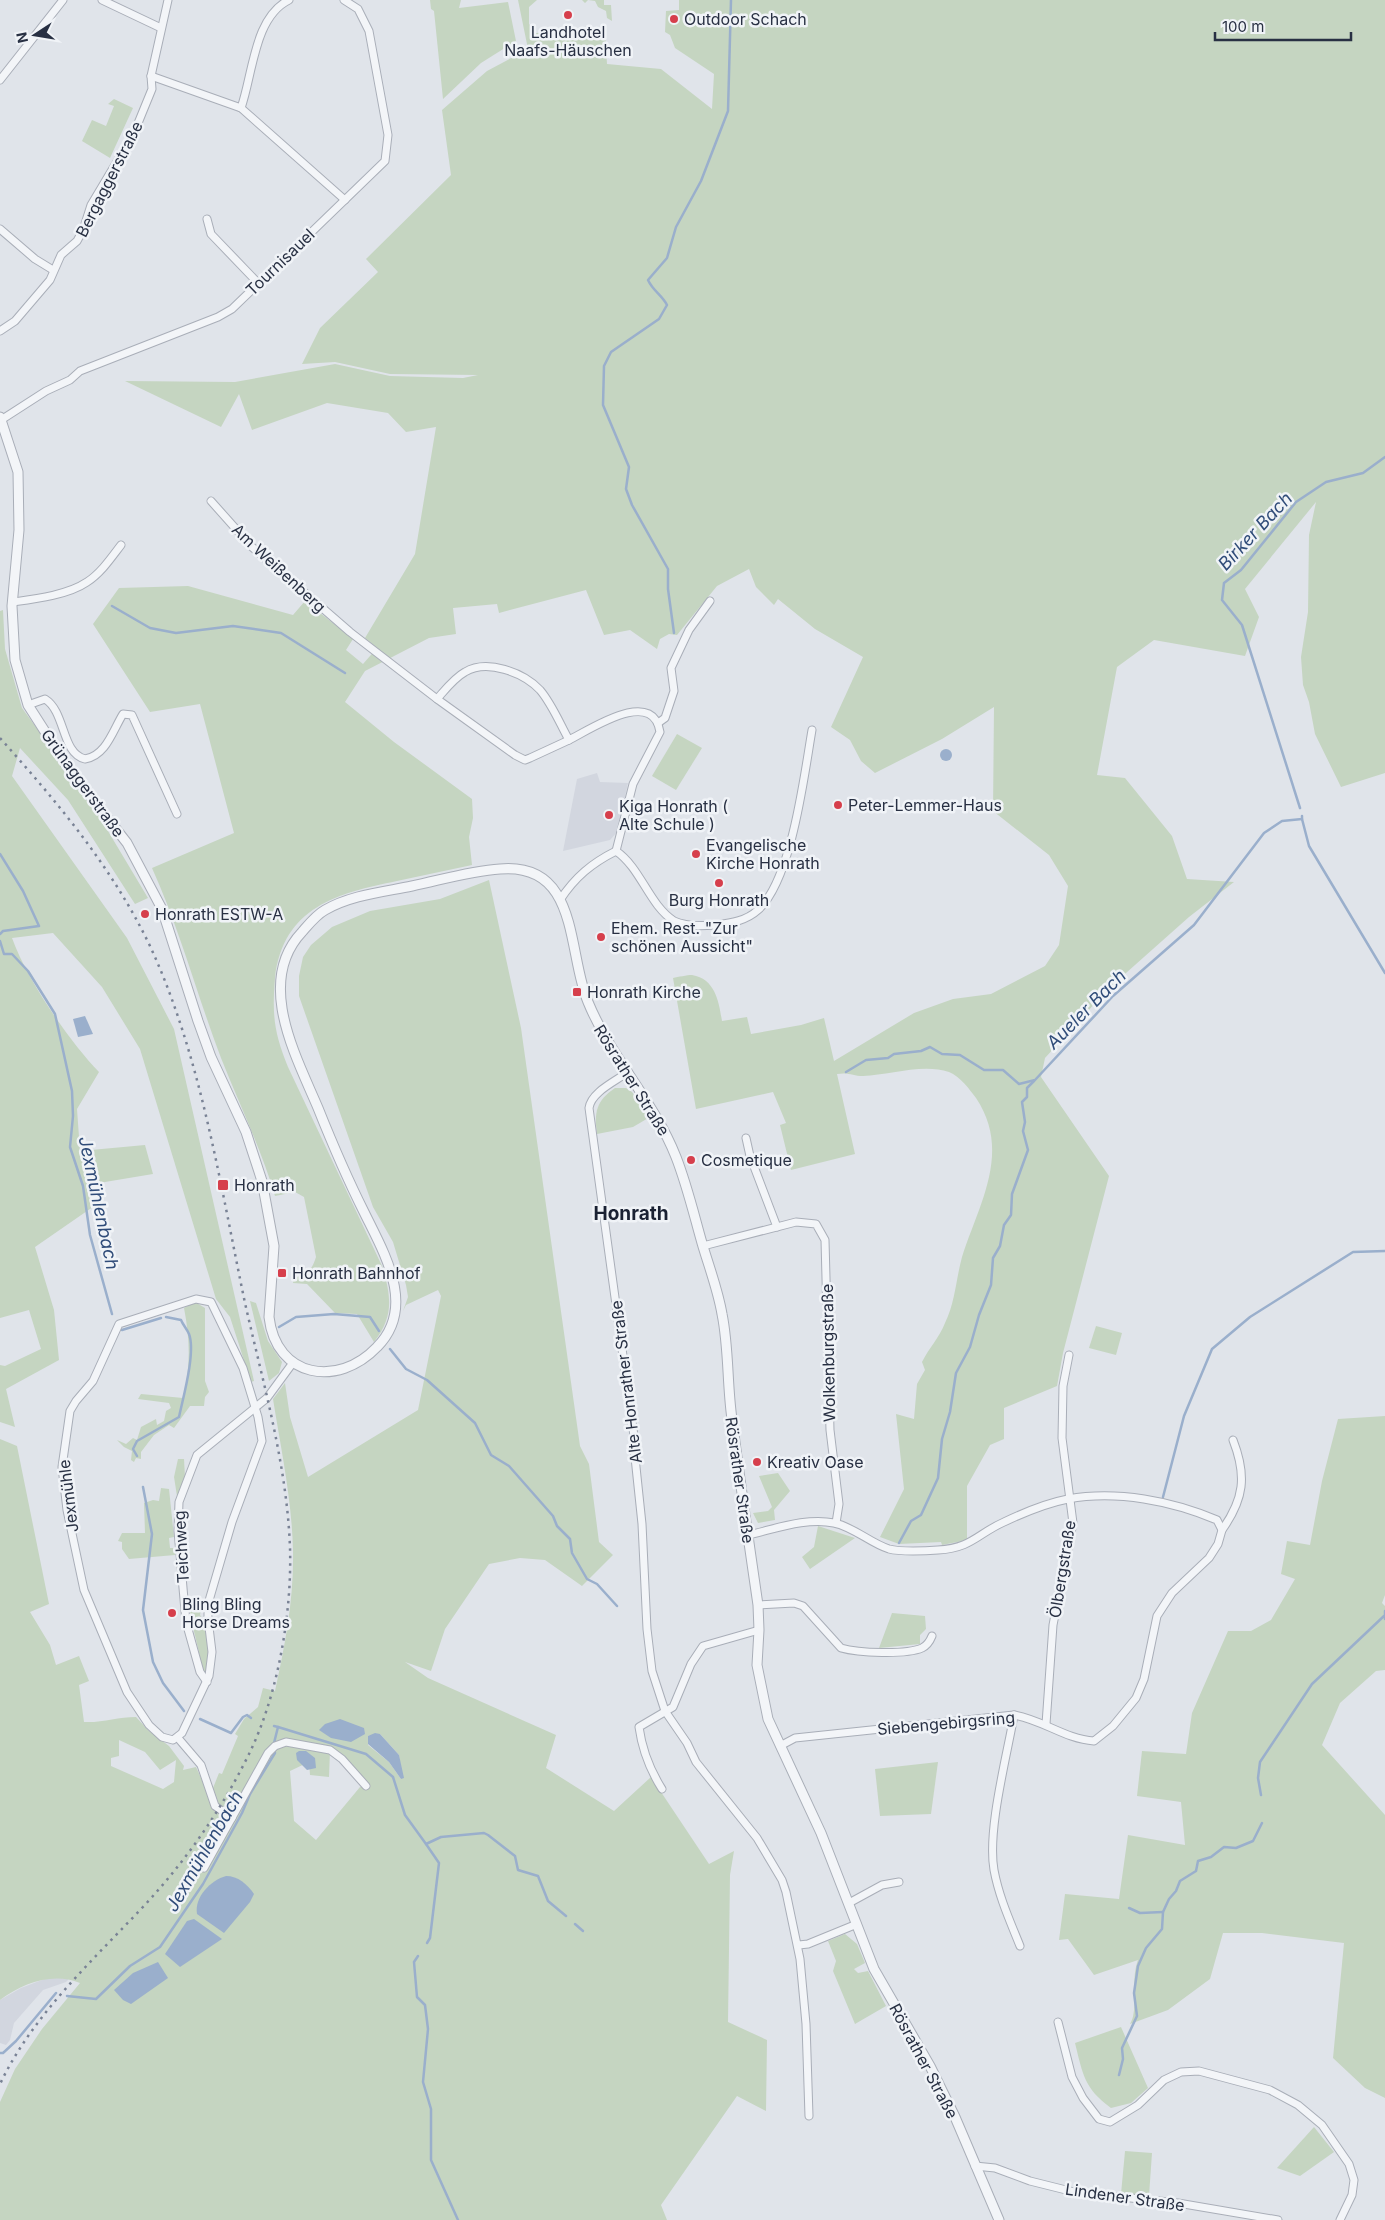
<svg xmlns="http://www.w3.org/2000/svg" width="1385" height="2220" font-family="Inter,sans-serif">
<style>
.built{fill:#d2d6df}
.green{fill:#c5d5c1;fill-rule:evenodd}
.water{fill:#9aafcc}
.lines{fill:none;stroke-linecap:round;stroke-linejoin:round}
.stream{stroke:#9aafcc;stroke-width:2.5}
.minor-casing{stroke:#a9aeb8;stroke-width:9}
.tertiary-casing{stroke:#a9aeb8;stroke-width:11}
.minor{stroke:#f3f5f8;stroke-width:7}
.tertiary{stroke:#f3f5f8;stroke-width:9}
.rail{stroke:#798295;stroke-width:2.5;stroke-dasharray:2.5 5;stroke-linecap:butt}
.poi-dot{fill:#d63f4c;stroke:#f0f3f7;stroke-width:2}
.labels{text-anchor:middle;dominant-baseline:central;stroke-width:5;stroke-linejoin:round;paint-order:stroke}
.poi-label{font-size:16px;fill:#283043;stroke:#f0f3f7;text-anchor:start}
.street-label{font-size:16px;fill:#283043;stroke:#f0f3f7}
.water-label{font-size:18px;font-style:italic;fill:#304c79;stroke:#f0f3f7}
.quarter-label{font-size:19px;font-weight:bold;fill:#1a2133;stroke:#f0f3f7}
</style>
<rect width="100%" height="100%" fill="#e0e4ea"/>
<g class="built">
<path d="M597 773 600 782 628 783 617 832 610 840 563 851 577 779Z"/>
<path d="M47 1978H70L66 1982 43 1990 14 2023 10 2040 6 2045 0 2043V2000L21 1988Z"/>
</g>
<g class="green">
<path d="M430 0H461L459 8 508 2 516 41 481 63 443 99 434 11 431 9Z"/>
<path d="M518 0H537L529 7V24L536 33 605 31 607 64 661 69 712 109 714 74 675 48 670 35 665 32 666 11 679 10V0H1385V773L1341 787 1315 734 1309 702 1303 685 1301 657 1308 612 1309 535 1316 502 1245 589 1259 617 1245 656 1154 640 1117 667 1097 775 1125 778 1172 836 1187 879 1234 882 1189 917 1108 989 1045 1058 1041 1077 1109 1176 1063 1353 1057 1386 1004 1408V1439L990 1445 967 1486V1540L942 1545 941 1542 899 1544 880 1537 904 1489 896 1414 914 1419 917 1384 925 1370 922 1362C929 1348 939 1338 945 1323 955 1303 956 1279 962 1257 979 1204 1012 1152 976 1098 970 1090 960 1076 949 1072 923 1063 889 1075 863 1076 853 1076 849 1072 837 1074L855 1154 791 1170 780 1125 786 1123 773 1092 696 1109 673 978C678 977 687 975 692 975 716 979 719 1003 722 1021L747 1017 751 1034 801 1025 824 1018 834 1061 914 1013 953 999 991 994 1045 966 1059 945 1068 886 1049 855 993 811 994 707 942 739 875 773 861 761 850 740 831 727 863 657 815 629 778 599 774 605 756 587 749 569 717 586 677 635 669 634 660 639 657 649 630 630 604 635 586 590 499 613 497 604 453 608 456 634 429 638 365 671 345 702 394 742 472 799 473 818 469 837 472 865C447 870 422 876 397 881 338 893 283 907 275 978 272 1016 274 1032 288 1067L383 1268C391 1298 394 1316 374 1342L357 1314 335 1313 307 1284 293 1283 294 1278C307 1275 312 1270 316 1257L304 1197 295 1192 275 1196C261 1148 239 1104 221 1058 197 995 180 930 152 868L234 833 200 704 150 712 93 624 119 588 188 586 293 615 305 601 353 639 346 650 363 664 377 648 365 638 415 554 436 427 406 432 388 413 327 403 252 430 239 394 221 427 125 381 235 382 335 364 390 376 463 378 478 375 390 374 335 362 302 364 320 328 378 272 366 259 451 175 442 110 487 71 528 49Z"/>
<path d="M582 0H604V5H611L612 21 607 18 606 11 598 7 595 1 588 0 585 3Z"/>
<path d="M114 99 133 108 110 158 82 141 92 120 106 126 114 106 108 104Z"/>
<path d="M3 610 5 649 22 708 90 801 148 898 135 904 68 800 20 748 12 776 127 938 174 1029 254 1381 251 1382 230 1317 216 1299 140 1049 102 987 53 933 12 938C27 980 69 1041 99 1072L77 1109 80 1151 145 1145 153 1174 99 1183 100 1202 35 1247 54 1310 59 1360 6 1389 15 1427 0 1422V1365L5 1366 41 1349 29 1310 0 1318V611Z"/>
<path d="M677 734 702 748 676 790 652 776Z"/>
<path d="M489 880 521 1028 580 1446 589 1464 599 1542 613 1555 582 1586 545 1560 520 1558 489 1564 445 1629 431 1671 405 1662 428 1678 556 1735 546 1768 614 1811 651 1777 709 1864 734 1851 730 1875 728 2022 767 2040 766 2111 737 2096 661 2205 667 2220H0V2102L15 2069 42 2029 80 1983C53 1972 23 1983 0 2000V1439L17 1446 49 1604 30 1612 50 1645 56 1665 79 1656 89 1681 79 1685 84 1722C102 1723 118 1717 136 1717L148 1730 169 1746 184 1766 183 1770 196 1767 206 1789 213 1788 219 1773 222 1774 238 1736 235 1734 244 1719 258 1707 263 1688 275 1691C285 1645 294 1599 293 1551 292 1500 281 1449 273 1399L285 1383 290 1417 308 1477 418 1410 441 1296 438 1290 406 1305 403 1311 408 1297 406 1285 393 1242 373 1207 299 996V976L303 957 311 945 332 927 370 911 440 899ZM380 1734 399 1755 401 1779 389 1762 368 1745V1736ZM119 1740 145 1752 160 1770 176 1760 174 1782 163 1789 111 1766V1758L119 1756ZM330 1751 365 1786 360 1787 316 1840 294 1821 290 1771 309 1762 310 1775 329 1777Z"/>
<path d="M615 1088H626L632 1092 650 1117 633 1127 597 1134C594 1112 596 1101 615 1088Z"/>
<path d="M250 1301 256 1303 268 1341 282 1362 279 1373 269 1381Z"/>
<path d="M195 1302 205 1308V1381L209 1392 205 1397 204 1406H190L174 1428 169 1425 154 1435 141 1452V1459L136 1458 134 1462 131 1460 132 1451 124 1447 117 1440 126 1444 133 1438 137 1440 141 1427 156 1419 157 1425 164 1421 166 1411 171 1408 169 1403 138 1399 141 1394 183 1398C191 1367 190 1339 184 1308Z"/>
<path d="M1096 1326 1122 1333 1116 1355 1089 1348Z"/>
<path d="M1385 1416V1595L1382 1603 1385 1606V1670L1376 1671 1340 1703 1322 1745 1385 1815V2098L1365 2088 1333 2058 1344 1943 1262 1933H1223L1210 1979 1168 2010 1130 2024C1139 2010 1130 1981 1138 1960L1094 1975 1068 1939 1059 1940 1065 1894 1119 1899 1128 1835 1185 1845 1181 1802 1137 1796 1142 1751 1186 1754 1192 1713 1228 1631H1251L1271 1620 1295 1579 1281 1574 1287 1541 1310 1545 1322 1481 1338 1419Z"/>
<path d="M178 1459H184L185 1477 177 1496 174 1477Z"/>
<path d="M778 1473 790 1491 774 1510 775 1520 758 1523 753 1513 768 1511 772 1507 759 1476Z"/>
<path d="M161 1488 169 1489 174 1537 169 1538 170 1548H175V1555L129 1559 122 1549V1542L118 1541 122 1533H145L144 1503 153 1500 159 1501Z"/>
<path d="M818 1526 855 1538 810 1569 802 1557 814 1547Z"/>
<path d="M193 1609 201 1610 200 1615 205 1622 210 1661 206 1673 203 1672C200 1663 200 1654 197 1644 195 1633 191 1623 190 1611Z"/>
<path d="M892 1613 925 1616 926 1629 920 1635V1644L879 1648Z"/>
<path d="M938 1762 931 1814 880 1816 875 1769Z"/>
<path d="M845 1934 857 1944 865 1963 854 1969 858 1973 868 1971 886 2006 855 2024 833 1971 836 1961 828 1941Z"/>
<path d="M1121 2027 1148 2088 1131 2103 1111 2108C1084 2088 1083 2075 1075 2043Z"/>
<path d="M1314 2127 1334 2152 1300 2176 1277 2168Z"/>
<path d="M1125 2151 1152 2153 1149 2196 1121 2194Z"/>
</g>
<g class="water">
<circle cx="946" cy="755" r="6"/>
<path d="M85 1016 93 1034 78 1037 73 1019Z"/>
<path d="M340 1719 364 1728 365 1734 351 1742 331 1738 319 1730 325 1724Z"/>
<path d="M375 1733 380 1734 399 1755 404 1778 401 1779 389 1762 368 1744V1736Z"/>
<path d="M299 1751H306L315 1758 316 1768 307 1770 297 1760 296 1753Z"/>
<path d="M226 1876C238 1876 247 1884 254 1894L250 1902 224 1933 197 1914C194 1897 211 1880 226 1876Z"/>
<path d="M194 1919 222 1939 180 1967 165 1954 187 1921Z"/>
<path d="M158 1962 168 1978 131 2004 123 2000 114 1990 133 1973Z"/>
</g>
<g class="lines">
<g class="stream">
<path d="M112 606 150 628 176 633 233 626 281 633 345 673"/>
<path d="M674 633 668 589V569L632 505 626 489 629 467 603 405 604 366 611 352 659 319 667 305C662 295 653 291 648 280L667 258 676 227 701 181 728 111 731 0"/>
<path d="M1300 808 1242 625 1222 600 1224 583 1241 570 1296 502 1326 482 1363 473 1385 457"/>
<path d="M1302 819 1309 846 1385 973"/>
<path d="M0 854 23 891 39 926 3 931 0 934"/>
<path d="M0 941 4 954H12L28 971 55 1014 72 1091 73 1116 70 1147 83 1186 90 1235 112 1314"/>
<path d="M846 1072 866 1060 888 1058 894 1054 921 1051 930 1047 942 1054 960 1055 984 1070H1003L1019 1084 1035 1080 1113 996 1194 925 1264 833 1282 821 1302 819V816"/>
<path d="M279 1327 296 1317 334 1314 370 1317 379 1331"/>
<path d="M122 1330 161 1318"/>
<path d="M390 1349 406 1369 427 1380 475 1423 491 1455 509 1466 553 1516 557 1526 570 1539 572 1553 587 1579 597 1584 617 1606"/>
<path d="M137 1456 133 1449 137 1441 179 1417C183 1398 196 1352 189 1334 187 1329 183 1325 181 1320L166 1317"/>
<path d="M143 1487 152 1534 143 1610 153 1662 163 1683 184 1711"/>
<path d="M1163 1497 1184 1416 1212 1349 1250 1317 1353 1252 1385 1251"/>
<path d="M899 1543 911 1521 921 1515 938 1478 942 1439 950 1412 956 1373 970 1347 979 1315 991 1285 993 1258 1000 1246 1004 1225 1011 1215 1012 1194 1028 1150 1023 1131 1025 1122 1022 1102 1027 1097V1088L1034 1081"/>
<path d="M1385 1611V1619"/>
<path d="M200 1719 231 1733 243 1717 247 1715 251 1718"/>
<path d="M278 1727 366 1754 393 1777 405 1815 426 1844 441 1837 484 1833 488 1835 515 1856 518 1870 538 1876 548 1901 566 1916"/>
<path d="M274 1743 278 1727 274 1726"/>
<path d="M1261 1795 1258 1778 1260 1762 1312 1684 1384 1616"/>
<path d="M426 1844 439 1863 430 1938 427 1943"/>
<path d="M1129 1908 1140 1913 1163 1912"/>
<path d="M575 1924 583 1931"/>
<path d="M418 1956 414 1962 417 1997 425 2005 428 2029 423 2082 431 2109V2160L458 2220"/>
<path d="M67 1996 96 1999 130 1966 160 1947 203 1884 242 1813 250 1794 275 1753 274 1748"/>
<path d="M0 2053H3L16 2041 56 1993"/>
<path d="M1119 2075 1123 2059 1122 2048 1137 2016 1134 1993 1138 1966 1146 1948 1162 1929 1163 1912 1169 1899 1176 1891 1180 1881 1196 1871 1198 1861 1211 1857 1224 1847 1236 1848 1253 1841 1262 1823"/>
</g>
<defs>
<g id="minor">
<path d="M102 0 161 28"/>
<path d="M151 76 241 108 345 200"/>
<path d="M0 80 63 0"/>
<path d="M241 108C253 74 254 17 289 0"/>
<path d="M207 219 211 234 259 284"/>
<path d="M0 229 35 259 53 270"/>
<path d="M0 331 15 321 50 280 61 255 77 241 83 230 91 205 134 133 152 89 151 76 168 0"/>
<path d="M1 420 46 391 70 380 80 371 218 317 232 309 385 161 388 135 369 31 358 9 344 0"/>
<path d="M211 501 252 547 350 632 437 699 515 755 525 760 530 758 569 740"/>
<path d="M13 602C35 599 68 595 87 582 101 573 111 558 121 545"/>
<path d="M437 699C445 690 454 678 465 672 487 659 523 672 540 690 552 704 560 724 569 740 591 729 653 687 660 732L633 784 616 851"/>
<path d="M28 705 45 699C66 712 61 753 85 759 106 756 113 730 123 714L132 715 177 814"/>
<path d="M658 723 665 718 674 691 671 668 689 630 710 601"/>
<path d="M616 851C641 868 649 905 674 921 686 927 703 926 716 925 731 923 746 921 758 910 792 879 804 776 812 730"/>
<path d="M560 900C575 877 592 863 616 851"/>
<path d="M628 1072C616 1081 591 1092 589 1108L634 1436V1448L642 1524 647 1629 652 1671 665 1711 687 1743 696 1762 757 1838 782 1880 786 1892 800 1959 806 2024 809 2116"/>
<path d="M746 1138 750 1156 777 1227"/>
<path d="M703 1246 796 1222 816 1224 825 1240 830 1430 839 1504 836 1523"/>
<path d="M196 1299 211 1302 243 1368 258 1417 262 1441 232 1522 208 1604V1619L212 1652 209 1676 182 1733 173 1740 162 1737 149 1725 127 1692 84 1590 67 1510 62 1467 70 1411 76 1401 93 1381 119 1324Z"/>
<path d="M1222 1530C1244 1499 1247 1476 1233 1440"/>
<path d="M748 1535C775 1529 807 1517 834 1523 854 1527 870 1543 889 1549 900 1552 926 1551 938 1550 972 1548 977 1534 1004 1522 1023 1513 1047 1503 1068 1499 1117 1490 1172 1501 1217 1520L1222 1530 1218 1544 1209 1558 1172 1593 1157 1616 1144 1679 1136 1698 1113 1726 1094 1741C1065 1739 1043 1720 1014 1715L795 1738 780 1746"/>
<path d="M758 1605 794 1603 803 1606 841 1648C858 1653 906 1655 922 1648 928 1645 930 1641 932 1636"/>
<path d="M207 1682 200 1672 186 1622 178 1531 179 1502 197 1455 267 1398 292 1364"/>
<path d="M1014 1715C1007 1756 987 1830 994 1870 999 1897 1010 1921 1020 1946"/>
<path d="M1046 1724 1053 1625 1073 1523 1062 1438 1063 1386 1069 1355"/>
<path d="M178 1738 201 1765 215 1806 232 1818"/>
<path d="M662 1789C650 1770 642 1749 639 1727L673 1707 691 1664 703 1646 759 1630"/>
<path d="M204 1868 268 1753 275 1746 286 1742 330 1750 342 1759 366 1786"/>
<path d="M849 1903 882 1885 899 1882"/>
<path d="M799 1945 808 1944 857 1924"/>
<path d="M1058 2022 1072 2077 1083 2098 1099 2119 1110 2122 1138 2105 1164 2080 1181 2072 1199 2071 1270 2090 1298 2105 1322 2125 1349 2164 1354 2180 1352 2195 1340 2220"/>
<path d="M975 2166 995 2168 1030 2181 1074 2192 1178 2203 1278 2220"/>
</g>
<path id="tertiary" d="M0 417 18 472 19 530 12 606 15 660 28 705 67 766 127 843 162 909 198 1021 211 1057 246 1132 262 1181 274 1246 269 1317C276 1378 338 1388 377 1347 417 1307 384 1253 364 1212 347 1178 332 1143 318 1108 296 1056 255 982 302 932 309 924 316 915 325 910 351 895 383 892 412 886 441 880 470 871 500 869 580 862 567 953 588 1002 611 1058 654 1101 676 1157 687 1185 694 1215 702 1243 709 1267 718 1290 722 1314 729 1348 727 1385 732 1419 740 1482 749 1543 758 1605L759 1630 757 1665 768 1719 821 1833 874 1969 930 2066 955 2117 999 2220"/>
</defs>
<use href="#minor" class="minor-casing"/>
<use href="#tertiary" class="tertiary-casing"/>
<use href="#minor" class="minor"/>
<use href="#tertiary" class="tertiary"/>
<path class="rail" d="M0 738C58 803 112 867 150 946 201 1056 220 1184 245 1303 263 1383 287 1465 290 1548 292 1613 278 1695 249 1754 221 1811 185 1862 142 1908 90 1963 33 2015 0 2084"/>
</g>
<g class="poi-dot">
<circle cx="568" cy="15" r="5"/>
<circle cx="674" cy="19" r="5"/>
<circle cx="838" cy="805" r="5"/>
<circle cx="609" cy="815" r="5"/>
<circle cx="696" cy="854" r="5"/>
<circle cx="719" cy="883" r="5"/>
<circle cx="145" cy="914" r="5"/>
<circle cx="601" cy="937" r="5"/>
<rect x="572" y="987" width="10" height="10" rx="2.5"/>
<circle cx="691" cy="1160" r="5"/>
<rect x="217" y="1179" width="12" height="12" rx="2.5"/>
<rect x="277" y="1268" width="10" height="10" rx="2.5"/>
<circle cx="757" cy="1462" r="5"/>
<circle cx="172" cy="1613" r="5"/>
</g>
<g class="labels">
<g class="poi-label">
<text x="684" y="19">Outdoor Schach</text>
<text x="568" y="32" text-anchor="middle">Landhotel<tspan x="568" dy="18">Naafs-Häuschen</tspan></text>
<text x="848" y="805">Peter-Lemmer-Haus</text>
<text x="619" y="806">Kiga Honrath (<tspan x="619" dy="18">Alte Schule )</tspan></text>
<text x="706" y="845">Evangelische<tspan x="706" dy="18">Kirche Honrath</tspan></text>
<text x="719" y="900" text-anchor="middle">Burg Honrath</text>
<text x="155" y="914">Honrath ESTW-A</text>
<text x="611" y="928">Ehem. Rest. "Zur<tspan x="611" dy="18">schönen Aussicht"</tspan></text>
<text x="587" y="992">Honrath Kirche</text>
<text x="701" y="1160">Cosmetique</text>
<text x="234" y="1185">Honrath</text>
<text x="292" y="1273">Honrath Bahnhof</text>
<text x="767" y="1462">Kreativ Oase</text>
<text x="182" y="1604">Bling Bling<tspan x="182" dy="18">Horse Dreams</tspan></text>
</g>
<g class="street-label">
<text transform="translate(109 179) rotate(-63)">Bergaggerstraße</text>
<text transform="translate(280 262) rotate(-44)">Tournisauel</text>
<text transform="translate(279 568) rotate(43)">Am Weißenberg</text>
<text transform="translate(83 783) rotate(54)">Grünaggerstraße</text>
<text transform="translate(632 1080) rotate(58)">Rösrather Straße</text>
<text transform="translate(828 1353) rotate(-91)">Wolkenburgstraße</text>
<text transform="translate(626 1382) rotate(-97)">Alte Honrather Straße</text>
<text transform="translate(740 1480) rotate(82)">Rösrather Straße</text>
<text transform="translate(68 1496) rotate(-97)">Jexmühle</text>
<text transform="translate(181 1547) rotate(-93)">Teichweg</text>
<text transform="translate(1062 1569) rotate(-81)">Ölbergstraße</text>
<text transform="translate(946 1723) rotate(-5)">Siebengebirgsring</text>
<text transform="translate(924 2061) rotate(62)">Rösrather Straße</text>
<text transform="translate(1125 2197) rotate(8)">Lindener Straße</text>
</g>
<g class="water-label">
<text transform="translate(1255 531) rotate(-47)">Birker Bach</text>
<text transform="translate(1086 1009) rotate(-45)">Aueler Bach</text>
<text transform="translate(99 1203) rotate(78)">Jexmühlenbach</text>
<text transform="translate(204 1851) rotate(-60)">Jexmühlenbach</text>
</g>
<g class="quarter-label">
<text x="631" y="1213">Honrath</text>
</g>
</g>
<g transform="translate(35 35) rotate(258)" stroke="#f0f3f7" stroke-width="4" paint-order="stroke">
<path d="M0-4L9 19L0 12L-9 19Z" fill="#283043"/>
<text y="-8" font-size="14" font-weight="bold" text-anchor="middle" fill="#283043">N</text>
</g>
<path d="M1215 32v8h136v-8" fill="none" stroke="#283043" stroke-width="2.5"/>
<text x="1222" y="32" font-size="15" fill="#283043" stroke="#f0f3f7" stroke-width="4" paint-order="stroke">100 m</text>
</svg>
